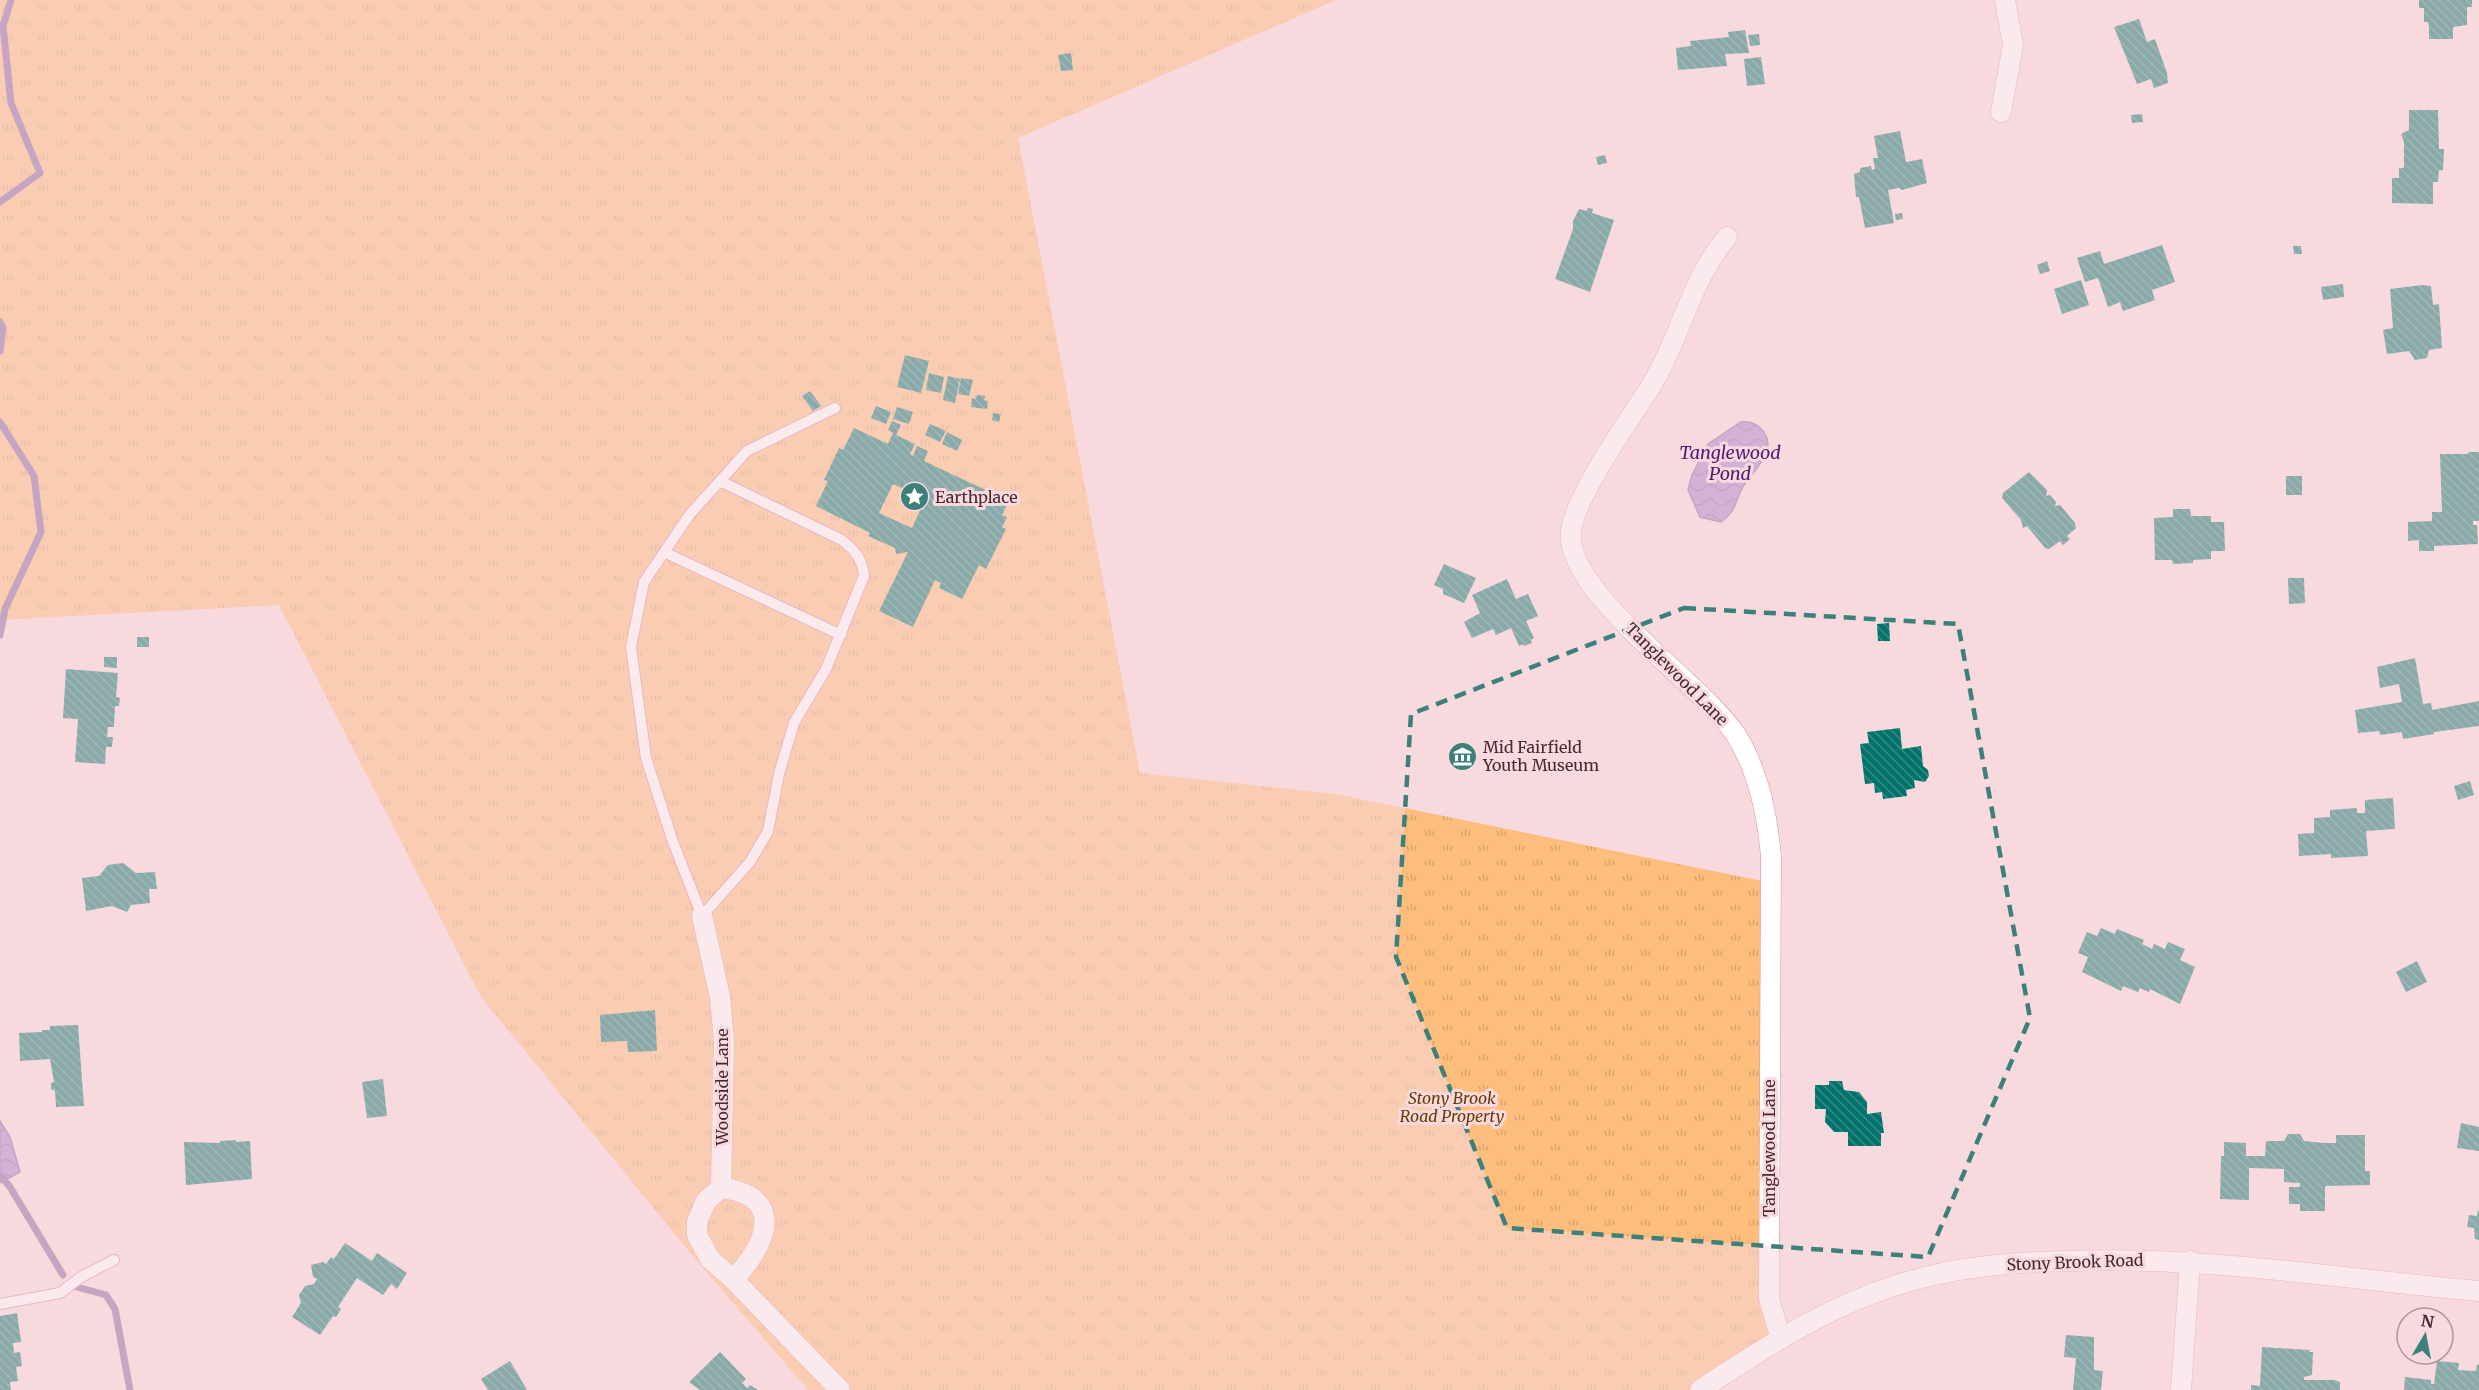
<svg xmlns="http://www.w3.org/2000/svg" width="2479" height="1390" font-family="Merriweather,serif">
<style>
.grass{fill:url(#grass-tufts)}
.water{fill:url(#water-waves);stroke:#8b679f;stroke-width:1.5}
.lines{fill:none;stroke-linecap:round;stroke-linejoin:round}
.stream{stroke:#8b679f;stroke-width:7}
.building{fill:url(#building-back-hatch);fill-rule:evenodd}
.service-casing{stroke:#d68f9d;stroke-width:12}
.minor-casing{stroke:#d68f9d;stroke-width:21}
.service{stroke:#fff;stroke-width:10}
.minor{stroke:#fff;stroke-width:20}
.marked{fill:none;stroke:#3b817a;stroke-width:4.5;stroke-dasharray:12 8;stroke-linejoin:round}
.labels{text-anchor:middle;dominant-baseline:central;stroke-width:6;stroke-linejoin:round;paint-order:stroke}
.poi-label{font-size:16px;fill:#472930;stroke:#f8d9de;text-anchor:start}
.street-label{font-size:16px;fill:#472930;stroke:#f8d9de}
.park-label{font-size:16px;font-style:italic;fill:#663a00;stroke:#f8d9de}
.water-label{font-size:18px;font-style:italic;fill:#4f1a76;stroke:#f8d9de}
</style>
<defs>
<pattern id="grass-tufts" width="24" height="20" patternUnits="userSpaceOnUse" patternTransform="scale(1.5)"><rect width="24" height="20" fill="#fdbe7d"/><path d="M3 7l-1-3M5 7V3M7 7l1-3M15 17l-1-3M17 17v-4M19 17l1-3" fill="none" stroke="#daa36c"/></pattern>
<pattern id="water-waves" width="16" height="10" patternUnits="userSpaceOnUse" patternTransform="scale(1.5)"><rect width="16" height="10" fill="#a881cf"/><path d="M0 5q4-4 8 0t8 0" fill="none" stroke="#8b6aa8"/></pattern>
<pattern id="building-back-hatch" width="6" height="6" patternUnits="userSpaceOnUse" patternTransform="scale(1.5)"><rect width="6" height="6" fill="#00746b"/><path d="M-1 5l2 2M0 0l6 6M5-1l2 2" fill="none" stroke="#3c8a85"/></pattern>
</defs>
<rect width="100%" height="100%" fill="#f8d9de"/>
<path class="grass" d="M0 0H1336L1018 138 1140 773 1336 794 1772 883 1773 1341 1701 1390H808L687 1249 481 997 279 605 0 620Z"/>
<g class="water">
<path d="M1741 422C1749 421 1756 423 1762 430 1780 450 1752 471 1743 487 1735 501 1736 512 1721 522L1700 517 1688 490 1692 475 1708 444Z"/>
<path d="M0 1121 10 1137 20 1172 0 1183Z"/>
</g>
<g class="lines">
<g class="stream">
<path d="M0 202 40 173 11 103 3 26 11 0"/>
<path d="M0 322 3 328 0 351"/>
<path d="M0 422 34 476 41 532 5 609 0 635"/>
<path d="M0 1175 10 1187 63 1275"/>
<path d="M77 1287 106 1295 115 1309 130 1390"/>
</g>
</g>
<g class="building">
<path d="M2419 0H2472V7H2467V25L2453 27V39H2429V27L2428 22H2424V8H2419Z"/>
<path d="M2139 19 2147 42 2155 39 2167 73 2168 83 2154 88 2151 79 2137 84 2114 27Z"/>
<path d="M1745 30 1749 53 1725 54 1727 66 1678 70 1676 48 1691 46 1690 41 1729 37 1728 32Z"/>
<path d="M1759 34 1760 45 1750 46 1748 35Z"/>
<path d="M1071 53 1073 70 1061 71 1058 55Z"/>
<path d="M1761 57 1765 84 1747 86 1744 59Z"/>
<path d="M2409 110H2438L2439 149H2444L2443 170H2439L2438 182H2433V204L2392 203V178H2399V168H2404V142L2401 134 2409 130Z"/>
<path d="M2142 114 2143 122 2132 123 2131 115Z"/>
<path d="M1900 131 1906 162 1922 159 1927 183 1902 190 1899 188 1888 190 1894 223 1865 228 1859 197H1856L1854 174 1860 172V168L1871 166 1872 170 1875 169 1873 158H1878L1874 136Z"/>
<path d="M1605 155 1607 163 1598 165 1596 157Z"/>
<path d="M1588 208 1593 209 1592 213 1614 220 1590 292 1555 279 1573 229V221L1579 209 1586 211Z"/>
<path d="M1902 213 1903 219 1896 220 1895 214Z"/>
<path d="M2162 245 2175 282 2152 290 2155 300 2123 311 2120 302 2108 307 2098 278 2085 282 2077 258 2100 251 2104 264Z"/>
<path d="M2293 246H2301L2302 254H2294Z"/>
<path d="M2047 261 2050 271 2040 274 2037 265Z"/>
<path d="M2081 280 2089 305 2062 314 2054 289Z"/>
<path d="M2343 284 2344 297 2323 300 2321 287Z"/>
<path d="M2422 285 2431 286 2433 305 2439 304 2442 348 2429 350 2427 358 2415 360 2409 351 2387 354 2383 330 2393 328 2390 289Z"/>
<path d="M905 355 929 361 921 393 897 387Z"/>
<path d="M929 373 944 377 941 393 926 390Z"/>
<path d="M948 376 960 379 955 403 943 400Z"/>
<path d="M961 378 973 380 969 396 958 394Z"/>
<path d="M810 391 821 406 813 411 802 396Z"/>
<path d="M977 395 985 396 984 400 988 401 987 409 971 407 972 398 976 399Z"/>
<path d="M876 406 891 412 886 424 871 418Z"/>
<path d="M897 407 913 412 909 424 893 419Z"/>
<path d="M993 413 1001 414 999 422 992 420Z"/>
<path d="M892 421 901 425 896 435 915 444 910 454 913 456 917 446 928 451 924 461 1009 501 1002 515 1007 517 1002 527 1006 529 986 569 979 565 962 599 939 588 941 583 935 580 913 627 879 611 908 552 896 554 895 548 868 536 870 533 816 506 828 481 824 480 839 448 843 450 854 428 888 444 893 433 888 430ZM893 484 925 499 912 528 879 513Z"/>
<path d="M930 424 946 431 940 442 925 435Z"/>
<path d="M947 432 962 440 957 451 942 444Z"/>
<path d="M2468 452H2479V521H2473V525H2477L2478 544 2434 546V551H2419V540L2408 541V522L2432 521V512H2442L2440 454H2468Z"/>
<path d="M2029 472 2047 490 2046 496 2050 495 2056 502 2055 506 2060 505 2075 523 2076 528 2067 536 2070 539 2063 545 2060 541 2049 549 2045 548 2027 526 2023 528 2021 520 2002 498 2003 493Z"/>
<rect x="2286" y="476" width="16" height="19"/>
<path d="M2173 509H2190L2191 516H2211V522H2224L2225 551H2211V559L2193 560V563L2173 564 2172 560H2155L2154 518 2173 517Z"/>
<path d="M1444 564 1476 578 1464 603 1443 594V589L1434 585Z"/>
<path d="M2288 578H2304L2305 603 2289 604Z"/>
<path d="M1507 579 1516 599 1528 594 1538 616 1526 621 1534 638 1531 640 1532 643 1524 646 1523 644 1519 646 1511 628 1496 635 1493 629 1472 638 1464 622 1480 613 1472 595Z"/>
<path d="M1889 623 1890 641H1878L1877 624Z"/>
<rect x="137" y="637" width="12" height="10"/>
<path d="M104 657H117V668L104 667Z"/>
<path d="M2415 658 2423 704 2431 703 2432 710 2479 701V726L2434 732V734L2403 739 2402 732 2380 735 2379 731 2358 733 2355 710 2402 702 2399 684 2380 688 2377 667Z"/>
<path d="M66 669 118 673 116 697 120 698 119 706H115L114 727H108L107 737H113L112 747H106L105 764 75 762 78 719 63 718Z"/>
<path d="M1900 728 1902 749 1921 746 1923 766 1928 770 1929 776 1925 782 1914 780 1915 788 1906 790 1907 796 1883 799 1882 792 1875 793 1874 783 1865 784 1860 744 1869 743 1867 732Z"/>
<path d="M2470 781 2474 795 2458 800 2454 786Z"/>
<path d="M2393 798 2395 829 2366 831 2368 856 2331 858V854L2299 856 2298 834 2314 833V818L2330 817V810L2357 808V813H2365V800Z"/>
<path d="M123 863 136 873 155 872 157 889H149L150 903 131 905 127 912 112 906 86 911 82 878 99 876 108 865Z"/>
<path d="M2101 928 2115 934 2117 929 2144 940 2142 944 2152 949 2154 944 2165 949 2168 942 2185 949 2180 960 2195 967 2180 1004 2150 989 2149 992 2140 988 2138 992 2123 986 2121 991 2082 972 2088 957 2078 953 2087 932 2097 936Z"/>
<path d="M2417 961 2427 982 2406 992 2396 972Z"/>
<path d="M655 1010 657 1051 628 1052 627 1041 601 1042 600 1015Z"/>
<path d="M78 1025 84 1106 56 1107 55 1091 51 1089V1083L54 1082 50 1059 20 1061 19 1033 42 1032V1030H50V1026Z"/>
<path d="M383 1079 387 1116 367 1118 362 1082Z"/>
<path d="M1829 1081H1842L1844 1090 1859 1092 1867 1102V1114L1881 1112 1884 1133H1881V1146H1848V1132H1834L1825 1122 1826 1109H1815V1085H1829Z"/>
<path d="M2461 1123 2479 1127V1151L2457 1148Z"/>
<path d="M2288 1134H2300L2304 1141 2324 1143H2336V1135H2365V1171H2370V1185L2325 1186V1211H2300V1204H2289V1187H2300V1183L2284 1182V1169L2249 1168V1200L2220 1199 2221 1156H2224V1142L2246 1143V1156H2265L2266 1141H2284Z"/>
<path d="M236 1140V1142L250 1141 252 1179 186 1185 184 1142 220 1143V1141Z"/>
<path d="M2478 1210 2479 1211V1240L2475 1239 2474 1228 2467 1227 2469 1215 2477 1216Z"/>
<path d="M345 1243 372 1261 377 1253 407 1273 397 1289 391 1284 383 1295 357 1278 338 1307 341 1309 336 1317 333 1316 320 1335 292 1317 301 1303 299 1295 305 1286 314 1284 317 1279 313 1277 311 1265 323 1262 326 1264 331 1257 334 1259Z"/>
<path d="M17 1313 21 1342 13 1343 14 1353 20 1352 22 1366 16 1367 18 1381 10 1382 11 1390H0V1316Z"/>
<path d="M2066 1335 2094 1337V1370L2103 1371 2101 1390H2073L2076 1358 2064 1357Z"/>
<path d="M2262 1347 2310 1350 2309 1352H2313L2312 1375 2304 1377V1380H2334L2340 1382V1390H2251V1385L2260 1386Z"/>
<path d="M720 1352 746 1379 742 1383 747 1388 750 1385 758 1390H700L689 1382Z"/>
<path d="M510 1361 527 1390H488L481 1379Z"/>
<path d="M2437 1361 2459 1363 2458 1370 2476 1371 2477 1364 2479 1365V1390H2404L2405 1377 2431 1380V1384H2434Z"/>
</g>
<g class="lines">
<defs>
<g id="service">
<path d="M720 481 842 540C854 550 863 559 864 576L826 669 794 723 779 774 768 831 750 862 702 916 673 842 646 758 631 647 644 582 690 514Z"/>
<path d="M720 481 747 451 835 408"/>
<path d="M666 553 841 635"/>
<path d="M0 1304 60 1293 81 1277 114 1260"/>
</g>
<g id="minor">
<path d="M2001 112 2013 45 2005 0"/>
<path d="M1727 237C1689 283 1683 331 1654 381 1632 417 1576 493 1571 531 1564 593 1704 685 1736 735 1759 772 1767 814 1771 856L1769 1299 1781 1339"/>
<path d="M702 916 720 997 724 1042 721 1188"/>
<path d="M733 1279C767 1246 787 1195 721 1188L706 1201 697 1222V1235L710 1259 733 1279 840 1390"/>
<path d="M1700 1390C1761 1350 1824 1308 1894 1286 1951 1267 2010 1262 2069 1261 2207 1256 2342 1279 2479 1291"/>
<path d="M2181 1390 2190 1261"/>
</g>
</defs>
<use href="#service" class="service-casing"/>
<use href="#minor" class="minor-casing"/>
<use href="#service" class="service"/>
<use href="#minor" class="minor"/>
</g>
<path d="M0 0H2479V1390H0ZM1684 608 1958 624 2030 1018 1928 1257 1507 1228 1396 957 1411 714Z" fill="#f8d9de" fill-opacity=".55" fill-rule="evenodd"/>
<path class="marked" d="M1684 608 1958 624 2030 1018 1928 1257 1507 1228 1396 957 1411 714Z"/>
<defs>
<symbol id="sight-disc" viewBox="-11 -11 22 22"><circle r="9.5" fill="#3b817a" stroke="#f8d9de"/><path d="M0-6L1.8-2.2L6-1.7L2.9 1.2L3.7 5.4L0 3.3L-3.7 5.4L-2.9 1.2L-6-1.7L-1.8-2.2Z" fill="#fff"/></symbol>
<symbol id="museum-disc" viewBox="-11 -11 22 22"><circle r="9.5" fill="#3b817a" stroke="#f8d9de"/><path d="M0-6L6-3V-2H-6V-3ZM-5-1h2V3h-2ZM-1-1h2V3h-2ZM3-1h2V3H3ZM-6 4H6V6H-6Z" fill="#fff"/></symbol>
</defs>
<g fill-rule="evenodd">
<use href="#sight-disc" x="898" y="480" width="33" height="33"/>
<use href="#museum-disc" x="1446" y="740" width="33" height="33"/>
</g>
<g class="labels">
<g class="poi-label">
<text x="935" y="497">Earthplace</text>
<text x="1483" y="747">Mid Fairfield<tspan x="1483" dy="18">Youth Museum</tspan></text>
</g>
<g class="street-label">
<text transform="translate(1677 674) rotate(45)">Tanglewood Lane</text>
<text transform="translate(722 1087) rotate(-90)">Woodside Lane</text>
<text transform="translate(1769 1148) rotate(-90)">Tanglewood Lane</text>
<text transform="translate(2075 1262) rotate(-2)">Stony Brook Road</text>
</g>
<g class="park-label">
<text x="1452" y="1098">Stony Brook<tspan x="1452" dy="18">Road Property</tspan></text>
</g>
<g class="water-label">
<text x="1730" y="452">Tanglewood<tspan x="1730" dy="21">Pond</tspan></text>
</g>
</g>
<g transform="translate(2425 1336) rotate(10)"><circle r="28" fill="#f8d9de" stroke="#b19398" stroke-width="1.5"/>
<path d="M0-4.5L10 22L0 15L-10 22Z" fill="#3b817a"/>
<text y="-9" font-size="16" font-weight="bold" text-anchor="middle" fill="#472930">N</text>
</g>
</svg>
